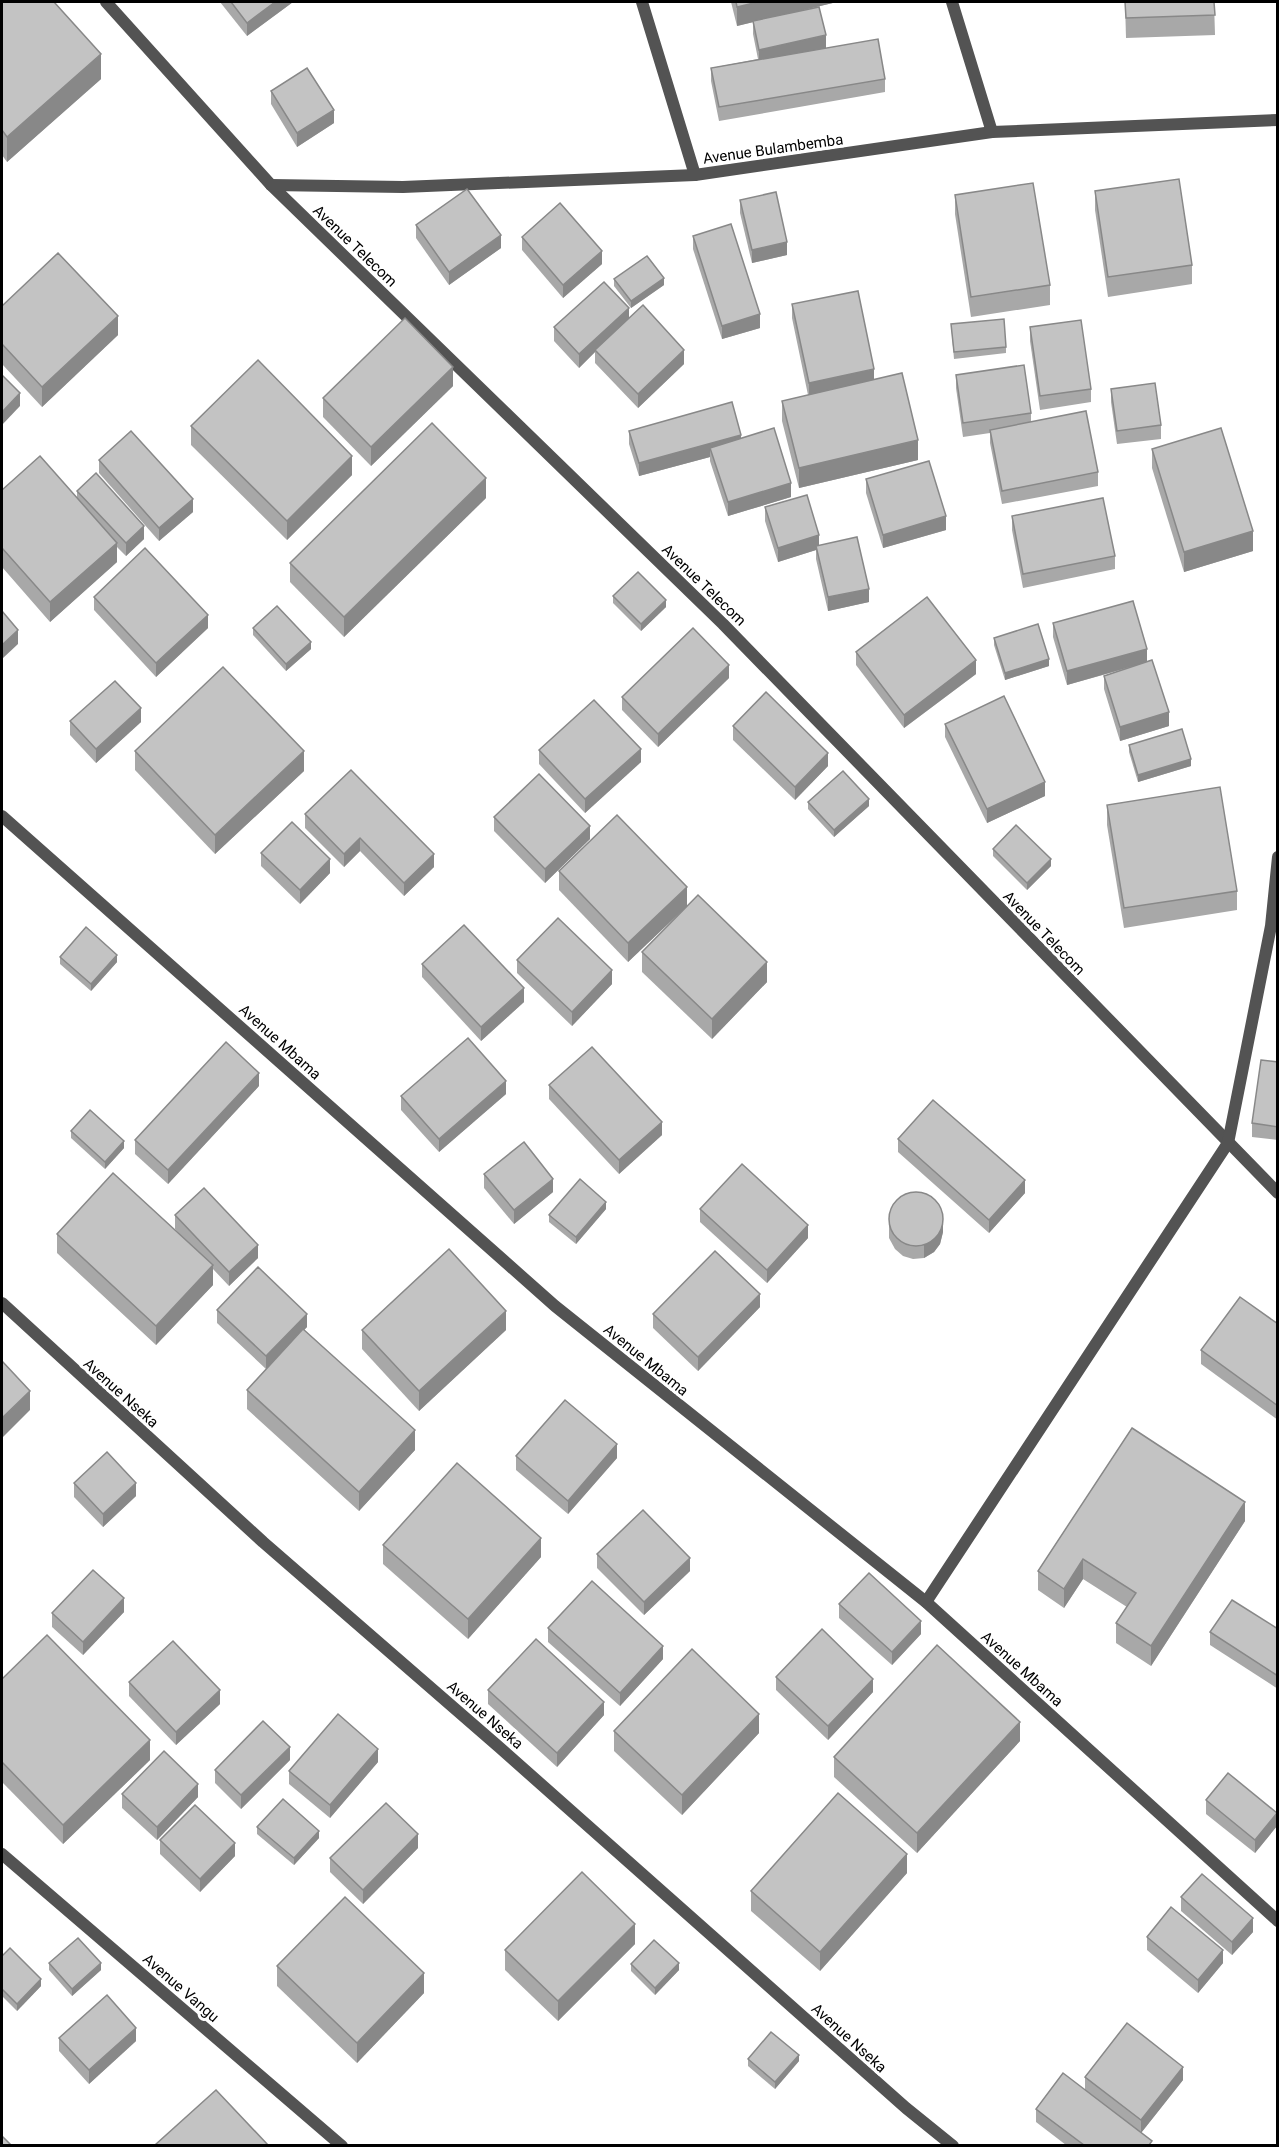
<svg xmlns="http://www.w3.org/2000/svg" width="1279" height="2147" font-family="Roboto,sans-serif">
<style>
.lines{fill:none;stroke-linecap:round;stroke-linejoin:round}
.street{stroke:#535353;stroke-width:12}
.wall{fill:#a8a8a8}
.shaded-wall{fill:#888}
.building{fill:#c3c3c3;stroke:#888;stroke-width:1.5}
.labels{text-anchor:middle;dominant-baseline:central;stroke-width:6;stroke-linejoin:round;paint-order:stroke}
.street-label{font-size:15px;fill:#000;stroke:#fff}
</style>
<rect width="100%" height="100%" fill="#fff"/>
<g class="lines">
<g class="street">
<path d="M106 2 271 185 723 624 1278 1193"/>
<path d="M642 2 695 175"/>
<path d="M952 2 992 132"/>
<path d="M271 185 403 187 695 175 992 132 1278 120"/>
<path d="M2 816 555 1306 926 1602 1278 1921"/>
<path d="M2 1303 263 1542 499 1747 906 2108 953 2146"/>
<path d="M926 1602 1228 1143 1271 926 1278 857"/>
<path d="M2 1854 342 2146"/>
</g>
</g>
<g class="wall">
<path d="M2 2 101 79 7 162 2 155Z"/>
<path d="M220 2H293L247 36Z"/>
<path d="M731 2H837L794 12 826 48 885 79V92L719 121 711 81V68L758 59 753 34V22L737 26Z"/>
<path d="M1125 2H1214L1215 35 1126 38Z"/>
<path d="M271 91 334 123 297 147 271 104Z"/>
<path d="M1095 191 1192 265V284L1108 297 1095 210Z"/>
<path d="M955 195 1050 285V305L971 317 955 214Z"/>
<path d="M740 200 787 255 752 263 740 213Z"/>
<path d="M416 225 501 248 449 285 416 238Z"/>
<path d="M693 236 760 328 722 339 693 249Z"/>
<path d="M522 237 602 264 563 298 522 250Z"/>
<path d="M614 279 664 285 631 308 614 286Z"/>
<path d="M792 304 874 380 918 460 799 488 782 421V401L808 395 792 318Z"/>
<path d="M2 306 118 335 42 407 2 364Z"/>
<path d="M629 319 684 364 638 408 595 363V352L579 368 554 341V327Z"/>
<path d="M951 324 1006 347V353L954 359Z"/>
<path d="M1030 327 1091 389V402L1040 410 1030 341Z"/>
<path d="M956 375 1031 413V422L1098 472V486L1002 504 990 443V433L963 437 956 388Z"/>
<path d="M453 386 371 466 323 417V398Z"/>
<path d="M1111 389 1161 425V439L1117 444 1111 402Z"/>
<path d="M191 426 352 475 287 540 191 445Z"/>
<path d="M629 431 741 438 791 497 728 516 710 461V457L639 476 629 444Z"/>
<path d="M1152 449 1253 551 1184 572 1152 468Z"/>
<path d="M99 460 193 512 159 541 99 473Z"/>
<path d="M866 479 946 530 883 548 866 493Z"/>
<path d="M2 490 77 498V491L144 539 126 556 117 547V562L50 622 2 567Z"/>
<path d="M486 498 344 637 290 582V563Z"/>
<path d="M765 507 819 545 869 602 828 611 816 559V550L778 562 765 521Z"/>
<path d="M1012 516 1115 556V569L1023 588 1012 530Z"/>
<path d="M613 596 666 607 641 631 613 603Z"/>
<path d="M94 597 208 628 156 677 94 610Z"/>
<path d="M1053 623 1147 662 1169 726 1120 741 1104 689V676L1142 664 1067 685 1053 637Z"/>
<path d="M253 628 311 649 286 671 253 635Z"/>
<path d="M994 638 1049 666 1005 680 994 645Z"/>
<path d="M856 652 976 674 904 728 856 665Z"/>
<path d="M729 678 658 747 622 710V697Z"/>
<path d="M70 721 141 722 96 763 70 735Z"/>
<path d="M945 724 1045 796 987 823 945 737Z"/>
<path d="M733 726 828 766 795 800 733 740Z"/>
<path d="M1129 745 1191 766 1138 782 1129 752Z"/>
<path d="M539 750 641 762 585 813 539 764Z"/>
<path d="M135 751 304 771 215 854 135 770Z"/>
<path d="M808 802 869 806 834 837 808 809Z"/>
<path d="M1107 805 1237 891V910L1124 928 1107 825Z"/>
<path d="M305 814 434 867 404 896 360 851 344 867 305 828Z"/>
<path d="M494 817 590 839 545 883 494 831Z"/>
<path d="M993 849 1051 866 1027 890 993 856Z"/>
<path d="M261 853 330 873 300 904 261 866Z"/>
<path d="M559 871 687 906 628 962 559 890Z"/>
<path d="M642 952 767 982 712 1039 642 972Z"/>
<path d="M60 957 117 962 91 991 60 964Z"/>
<path d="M517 960 612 984 572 1026 517 973Z"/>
<path d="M422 964 524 1002 481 1041 422 977Z"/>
<path d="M1278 1062V1140L1252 1137V1123Z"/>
<path d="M549 1085 662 1135 619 1174 549 1099Z"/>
<path d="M259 1086 168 1184 135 1154V1140Z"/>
<path d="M506 1094 439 1152 401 1110V1096Z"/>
<path d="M71 1131 124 1148 105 1169 71 1138Z"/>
<path d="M898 1139 1025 1193 989 1233 898 1152Z"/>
<path d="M484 1174 553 1192 514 1224 484 1188Z"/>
<path d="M606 1209 576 1244 549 1222V1215Z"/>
<path d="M700 1209 808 1238 767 1283 700 1222Z"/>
<path d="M175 1215 258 1258 229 1286 213 1269V1285L156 1345 57 1253V1234L182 1237 175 1229Z"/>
<path d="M889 1224 943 1232 940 1244 934 1252 924 1258 913 1259 903 1256 895 1249 889 1238Z"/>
<path d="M760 1307 698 1371 653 1328V1314Z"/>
<path d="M217 1310 307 1327 304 1330 415 1450 359 1511 247 1409V1390L266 1369 217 1323Z"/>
<path d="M1278 1324V1420L1201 1364V1350Z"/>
<path d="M362 1330H506L419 1411 362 1349Z"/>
<path d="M1132 1428 1245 1521 1151 1666 1116 1643V1623L1127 1607 1083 1579 1064 1608 1038 1590V1571Z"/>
<path d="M516 1456 617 1458 568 1514 516 1470Z"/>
<path d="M74 1483 136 1496 103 1527 74 1497Z"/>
<path d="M383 1545 541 1557 468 1639 383 1564Z"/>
<path d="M597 1554 690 1571 644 1615 597 1568Z"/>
<path d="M839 1604 921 1634 892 1665 839 1618Z"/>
<path d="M124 1612 83 1655 52 1627V1613Z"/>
<path d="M548 1628 663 1659 620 1706 548 1642Z"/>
<path d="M1278 1629V1689L1210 1645V1632Z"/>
<path d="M776 1677 873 1692 828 1740 776 1690Z"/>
<path d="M2 1679 150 1760 63 1844 2 1782Z"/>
<path d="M129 1682 220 1704 176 1745 129 1696Z"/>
<path d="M488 1690 604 1715 557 1767 488 1704Z"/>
<path d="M614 1731 759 1733 682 1815 614 1751Z"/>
<path d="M1020 1741 917 1853 834 1777V1757Z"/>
<path d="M290 1760 241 1809 215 1783V1770Z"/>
<path d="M378 1762 330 1818 289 1784V1771Z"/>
<path d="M122 1794 198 1797 157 1840 122 1808Z"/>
<path d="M1206 1800 1277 1826 1255 1853 1206 1814Z"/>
<path d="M257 1827 319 1838 294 1865 257 1834Z"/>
<path d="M160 1840 235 1856 200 1892 160 1854Z"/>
<path d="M418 1848 363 1904 330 1872V1858Z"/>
<path d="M907 1873 820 1971 751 1911V1891Z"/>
<path d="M1181 1897 1253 1932 1232 1955 1181 1911Z"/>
<path d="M1147 1937 1223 1963 1198 1993 1147 1950Z"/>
<path d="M635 1944 558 2021 505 1970V1950Z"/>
<path d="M2 1956 41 1986 17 2011 2 1996Z"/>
<path d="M49 1963 101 1970 72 1996 49 1970Z"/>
<path d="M631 1964 679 1970 655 1995 631 1971Z"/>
<path d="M277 1966 424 1993 357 2063 277 1986Z"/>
<path d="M59 2038 136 2041 89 2084 59 2051Z"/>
<path d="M748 2059 799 2061 775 2089 748 2066Z"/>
<path d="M1085 2077 1183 2080 1141 2133 1152 2145H1066L1036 2122V2109L1085 2089Z"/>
</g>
<g class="shaded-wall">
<path d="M275 2H293L247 36V23Z"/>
<path d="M758 2H837L737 26V7Z"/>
<path d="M826 35V49L759 63V50Z"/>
<path d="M101 54V79L7 162V137Z"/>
<path d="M334 110V123L297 147V133Z"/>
<path d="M501 235V248L449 285V272Z"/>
<path d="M787 242V255L752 263V250Z"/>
<path d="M602 251V264L563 298V285Z"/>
<path d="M664 278V285L631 308V301Z"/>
<path d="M629 308V321L595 350V352L579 368V354Z"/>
<path d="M760 314V328L722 339V326Z"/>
<path d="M118 316V335L42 407V387Z"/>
<path d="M684 350V364L638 408V394Z"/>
<path d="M453 367V386L371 466V447Z"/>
<path d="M874 369V382L809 396V383Z"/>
<path d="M20 393V406L2 425V412Z"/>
<path d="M741 435V448H710V457L639 476V463Z"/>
<path d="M918 440V460L799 488V468Z"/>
<path d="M352 456V475L287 540V521Z"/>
<path d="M486 478V498L344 637V617Z"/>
<path d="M791 483V497L728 516V502Z"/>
<path d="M193 499V512L159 541V528Z"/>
<path d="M946 516V530L883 548V535Z"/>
<path d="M144 526V539L126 556V543Z"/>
<path d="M1253 531V551L1184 572V552Z"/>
<path d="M819 535V549L816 546V550L778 562V548Z"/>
<path d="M117 543V562L50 622V602Z"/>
<path d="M869 589V602L828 611V597Z"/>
<path d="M666 600V607L641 631V624Z"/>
<path d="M208 615V628L156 677V663Z"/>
<path d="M18 630V644L2 659V645Z"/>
<path d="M311 642V649L286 671V664Z"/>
<path d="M1147 649V662L1067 685V671Z"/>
<path d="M1049 659V666L1005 680V673Z"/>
<path d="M976 660V674L904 728V715Z"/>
<path d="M729 665V678L658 747V734Z"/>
<path d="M141 708V722L96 763V749Z"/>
<path d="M1169 712V726L1120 741V727Z"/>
<path d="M641 749V762L585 813V799Z"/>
<path d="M304 751V771L215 854V835Z"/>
<path d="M828 753V766L795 800V787Z"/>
<path d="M1191 759V766L1138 782V775Z"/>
<path d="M1045 782V796L987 823V809Z"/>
<path d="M869 799V806L834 837V830Z"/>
<path d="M590 826V839L545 883V869Z"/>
<path d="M360 838V851L344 867V854Z"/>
<path d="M434 854V867L404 896V883Z"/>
<path d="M330 859V873L300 904V890Z"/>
<path d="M1051 859V866L1027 890V883Z"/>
<path d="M687 887V906L628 962V943Z"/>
<path d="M117 955V962L91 991V984Z"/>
<path d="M767 962V982L712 1039V1019Z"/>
<path d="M612 970V984L572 1026V1012Z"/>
<path d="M524 988V1002L481 1041V1027Z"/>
<path d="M259 1073V1086L168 1184V1170Z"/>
<path d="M506 1081V1094L439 1152V1139Z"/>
<path d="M662 1122V1135L619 1174V1160Z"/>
<path d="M124 1141V1148L105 1169V1162Z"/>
<path d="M553 1179V1192L514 1224V1210Z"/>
<path d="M1025 1180V1193L989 1233V1220Z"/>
<path d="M606 1202V1209L576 1244V1237Z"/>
<path d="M943 1218V1232L940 1244 934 1252 924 1258V1244Z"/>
<path d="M808 1225V1238L767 1283V1270Z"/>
<path d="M258 1245V1258L229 1286V1272Z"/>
<path d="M213 1265V1285L156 1345V1326Z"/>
<path d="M760 1294V1307L698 1371V1357Z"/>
<path d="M506 1311V1330L419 1411V1391Z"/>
<path d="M307 1314V1327L266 1369V1356Z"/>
<path d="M30 1391V1410L2 1438V1418Z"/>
<path d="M415 1430V1450L359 1511V1492Z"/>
<path d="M617 1444V1458L568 1514V1501Z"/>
<path d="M136 1483V1496L103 1527V1514Z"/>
<path d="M1245 1502V1521L1151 1666V1646Z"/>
<path d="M541 1538V1557L468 1639V1619Z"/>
<path d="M690 1558V1571L644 1615V1602Z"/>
<path d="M1083 1559V1579L1064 1608V1589Z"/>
<path d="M124 1598V1612L83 1655V1642Z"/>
<path d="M921 1621V1634L892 1665V1652Z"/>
<path d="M663 1646V1659L620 1706V1693Z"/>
<path d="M873 1679V1692L828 1740V1726Z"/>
<path d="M220 1690V1704L176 1745V1732Z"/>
<path d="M604 1702V1715L557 1767V1753Z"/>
<path d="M759 1714V1733L682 1815V1795Z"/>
<path d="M1020 1722V1741L917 1853V1833Z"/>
<path d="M150 1740V1760L63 1844V1825Z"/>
<path d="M290 1747V1760L241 1809V1795Z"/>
<path d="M378 1749V1762L330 1818V1805Z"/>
<path d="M198 1784V1797L157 1840V1827Z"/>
<path d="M1277 1813V1826L1255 1853V1840Z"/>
<path d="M319 1831V1838L294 1865V1858Z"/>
<path d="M418 1834V1848L363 1904V1890Z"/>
<path d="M235 1843V1856L200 1892V1879Z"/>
<path d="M907 1854V1873L820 1971V1952Z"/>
<path d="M1253 1918V1932L1232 1955V1942Z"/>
<path d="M635 1924V1944L558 2021V2001Z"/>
<path d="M1223 1950V1963L1198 1993V1980Z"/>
<path d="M101 1963V1970L72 1996V1989Z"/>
<path d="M679 1963V1970L655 1995V1988Z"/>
<path d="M424 1973V1993L357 2063V2043Z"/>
<path d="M41 1979V1986L17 2011V2004Z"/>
<path d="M136 2028V2041L89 2084V2070Z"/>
<path d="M799 2055V2061L775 2089V2082Z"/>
<path d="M1183 2067V2080L1141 2133V2120Z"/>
</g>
<g class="building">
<path d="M2 2H54L101 54 7 137 2 130Z"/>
<path d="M231 2H275L247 23Z"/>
<path d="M736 2H758L737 7Z"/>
<path d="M1125 2H1214L1215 15 1126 18Z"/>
<path d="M819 7 826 35 759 50 753 21Z"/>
<path d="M878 39 885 79 719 107 711 68Z"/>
<path d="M307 68 334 110 297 133 271 91Z"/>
<path d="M1179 179 1192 265 1108 277 1095 191Z"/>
<path d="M1033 183 1050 285 971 297 955 195Z"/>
<path d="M467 189 501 235 449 272 416 225Z"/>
<path d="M776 192 787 242 752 250 740 200Z"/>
<path d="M560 203 602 251 563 285 522 237Z"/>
<path d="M731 224 760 314 722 326 693 236Z"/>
<path d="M58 253 118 316 42 387 2 344V306Z"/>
<path d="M647 256 664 278 631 301 614 279Z"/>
<path d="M604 282 629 308 579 354 554 327Z"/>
<path d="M858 291 874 369 809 383 792 304Z"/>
<path d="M643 305 684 350 638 394 595 350Z"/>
<path d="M405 318 453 367 371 447 323 398Z"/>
<path d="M1004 319 1006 347 954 352 951 324Z"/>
<path d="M1081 320 1091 389 1040 396 1030 327Z"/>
<path d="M258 360 352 456 287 521 191 426Z"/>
<path d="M1024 365 1031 413 963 423 956 375Z"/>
<path d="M902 373 918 440 799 468 782 401Z"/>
<path d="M2 375 20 393 2 412Z"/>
<path d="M1155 383 1161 425 1117 431 1111 389Z"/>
<path d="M732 402 741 435 639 463 629 431Z"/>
<path d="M1086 411 1098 472 1002 491 990 430Z"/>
<path d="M432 423 486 478 344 617 290 563Z"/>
<path d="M774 428 791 483 728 502 710 448Z"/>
<path d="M1221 428 1253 531 1184 552 1152 449Z"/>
<path d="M131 431 193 499 159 528 99 460Z"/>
<path d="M40 456 117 543 50 602 2 548V490Z"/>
<path d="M929 461 946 516 883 535 866 479Z"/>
<path d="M96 473 144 526 126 543 77 491Z"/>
<path d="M807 495 819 535 778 548 765 507Z"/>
<path d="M1103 498 1115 556 1023 574 1012 516Z"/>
<path d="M857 537 869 589 828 597 816 546Z"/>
<path d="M145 548 208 615 156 663 94 597Z"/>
<path d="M638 572 666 600 641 624 613 596Z"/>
<path d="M927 597 976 660 904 715 856 652Z"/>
<path d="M1133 601 1147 649 1067 671 1053 623Z"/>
<path d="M277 606 311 642 286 664 253 628Z"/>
<path d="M2 611 18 630 2 645Z"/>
<path d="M1038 624 1049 659 1005 673 994 638Z"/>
<path d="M693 628 729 665 658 734 622 697Z"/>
<path d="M1152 660 1169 712 1120 727 1104 676Z"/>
<path d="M223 667 304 751 215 835 135 751Z"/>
<path d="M115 681 141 708 96 749 70 721Z"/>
<path d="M766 692 828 753 795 787 733 726Z"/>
<path d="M1004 696 1045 782 987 809 945 724Z"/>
<path d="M594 700 641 749 585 799 539 750Z"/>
<path d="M1182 729 1191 759 1138 775 1129 745Z"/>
<path d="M351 770 434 854 404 883 360 838 344 854 305 814Z"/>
<path d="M843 771 869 799 834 830 808 802Z"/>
<path d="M539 774 590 826 545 869 494 817Z"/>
<path d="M1220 787 1237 891 1124 908 1107 805Z"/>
<path d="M617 815 687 887 628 943 559 871Z"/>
<path d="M292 822 330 859 300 890 261 853Z"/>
<path d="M1016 825 1051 859 1027 883 993 849Z"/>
<path d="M698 895 767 962 712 1019 642 952Z"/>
<path d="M558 918 612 970 572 1012 517 960Z"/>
<path d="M464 925 524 988 481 1027 422 964Z"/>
<path d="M86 927 117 955 91 984 60 957Z"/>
<path d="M468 1038 506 1081 439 1139 401 1096Z"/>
<path d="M226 1042 259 1073 168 1170 135 1140Z"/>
<path d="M592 1047 662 1122 619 1160 549 1085Z"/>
<path d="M1261 1060 1278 1062V1127L1252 1123Z"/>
<path d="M933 1100 1025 1180 989 1220 898 1139Z"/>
<path d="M90 1110 124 1141 105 1162 71 1131Z"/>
<path d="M524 1142 553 1179 514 1210 484 1174Z"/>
<path d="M742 1164 808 1225 767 1270 700 1209Z"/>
<path d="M113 1173 213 1265 156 1326 57 1234Z"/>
<path d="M580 1179 606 1202 576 1237 549 1215Z"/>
<path d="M204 1188 258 1245 229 1272 175 1215Z"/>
<circle cx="916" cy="1219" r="27"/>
<path d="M449 1249 506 1311 419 1391 362 1330Z"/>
<path d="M715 1251 760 1294 698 1357 653 1314Z"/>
<path d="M258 1267 307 1314 266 1356 217 1310Z"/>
<path d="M1240 1297 1278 1324V1406L1201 1350Z"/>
<path d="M303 1329 415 1430 359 1492 247 1390Z"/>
<path d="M2 1361 30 1391 2 1418Z"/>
<path d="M565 1400 617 1444 568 1501 516 1456Z"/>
<path d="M1132 1428 1245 1502 1151 1646 1116 1623 1136 1593 1083 1559 1064 1589 1038 1571Z"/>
<path d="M107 1452 136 1483 103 1514 74 1483Z"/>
<path d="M457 1463 541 1538 468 1619 383 1545Z"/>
<path d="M643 1510 690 1558 644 1602 597 1554Z"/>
<path d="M93 1570 124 1598 83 1642 52 1613Z"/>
<path d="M869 1573 921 1621 892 1652 839 1604Z"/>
<path d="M592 1581 663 1646 620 1693 548 1628Z"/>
<path d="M1232 1600 1278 1629V1676L1210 1632Z"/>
<path d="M822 1629 873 1679 828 1726 776 1677Z"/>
<path d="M47 1635 150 1740 63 1825 2 1762V1679Z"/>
<path d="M536 1639 604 1702 557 1753 488 1690Z"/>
<path d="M173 1641 220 1690 176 1732 129 1682Z"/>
<path d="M937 1645 1020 1722 917 1833 834 1757Z"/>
<path d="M692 1649 759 1714 682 1795 614 1731Z"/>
<path d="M338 1714 378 1749 330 1805 289 1771Z"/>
<path d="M263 1721 290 1747 241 1795 215 1770Z"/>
<path d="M164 1751 198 1784 157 1827 122 1794Z"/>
<path d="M1228 1773 1277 1813 1255 1840 1206 1800Z"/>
<path d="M838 1793 907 1854 820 1952 751 1891Z"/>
<path d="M283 1799 319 1831 294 1858 257 1827Z"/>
<path d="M386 1803 418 1834 363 1890 330 1858Z"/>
<path d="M195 1805 235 1843 200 1879 160 1840Z"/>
<path d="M582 1872 635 1924 558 2001 505 1950Z"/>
<path d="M1202 1874 1253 1918 1232 1942 1181 1897Z"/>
<path d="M345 1897 424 1973 357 2043 277 1966Z"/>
<path d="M1171 1907 1223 1950 1198 1980 1147 1937Z"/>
<path d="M78 1938 101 1963 72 1989 49 1963Z"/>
<path d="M654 1940 679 1963 655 1988 631 1964Z"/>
<path d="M10 1948 41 1979 17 2004 2 1989V1956Z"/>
<path d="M107 1995 136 2028 89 2070 59 2038Z"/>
<path d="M1127 2023 1183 2067 1141 2120 1085 2077Z"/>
<path d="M771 2032 799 2055 775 2082 748 2059Z"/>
<path d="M1063 2073 1152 2141 1149 2145H1084L1036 2109Z"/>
<path d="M216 2090 268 2145H155Z"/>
<path d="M2 2136 11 2145H2Z"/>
</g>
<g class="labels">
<g class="street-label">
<text transform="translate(773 149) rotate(-8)">Avenue Bulambemba</text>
<text transform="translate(355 246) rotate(44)">Avenue Telecom</text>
<text transform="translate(704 585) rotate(44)">Avenue Telecom</text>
<text transform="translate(1044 933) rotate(46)">Avenue Telecom</text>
<text transform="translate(280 1042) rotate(42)">Avenue Mbama</text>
<text transform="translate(646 1360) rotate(39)">Avenue Mbama</text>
<text transform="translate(121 1393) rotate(42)">Avenue Nseka</text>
<text transform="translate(1022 1669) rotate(42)">Avenue Mbama</text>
<text transform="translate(485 1715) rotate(41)">Avenue Nseka</text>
<text transform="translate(181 1988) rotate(41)">Avenue Vangu</text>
<text transform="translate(849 2038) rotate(42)">Avenue Nseka</text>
</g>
</g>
<rect width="1279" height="2147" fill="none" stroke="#000000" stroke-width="6"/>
</svg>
